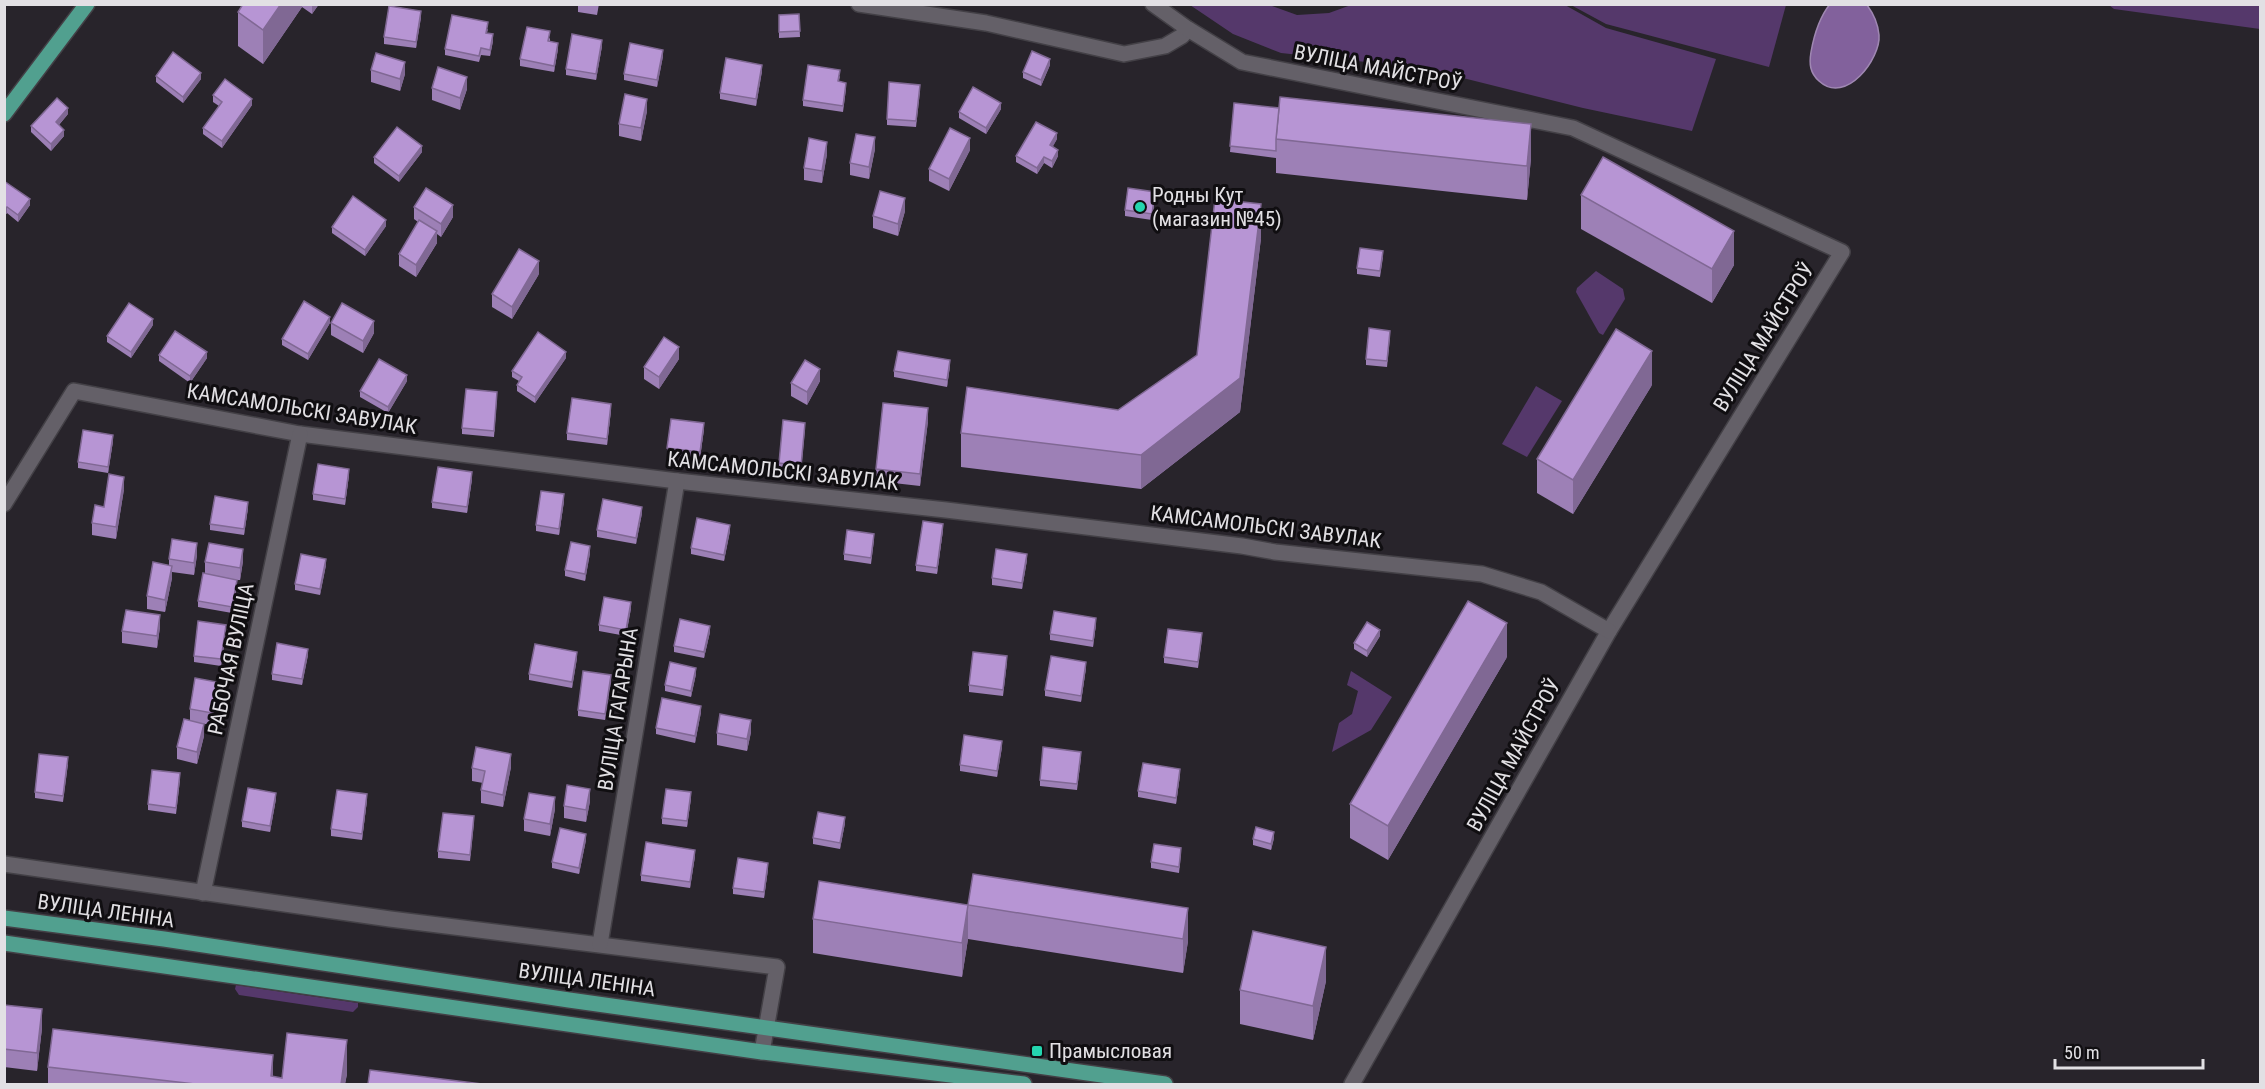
<svg xmlns="http://www.w3.org/2000/svg" width="2265" height="1089" font-family="'Roboto Condensed',sans-serif">
<style>
.green{fill:#55386b}
.water{fill:#82619c;stroke:#9f87b2;stroke-width:1.5}
.lines{fill:none;stroke-linecap:round;stroke-linejoin:round}
.minor-casing{stroke:#434046;stroke-width:18}
.primary-casing{stroke:#434046;stroke-width:18}
.minor{stroke:#646068;stroke-width:15}
.primary{stroke:#51a08f;stroke-width:15}
.wall{fill:#9d80b6}
.shaded-wall{fill:#806894}
.building{fill:#b795d4;stroke:#806894;stroke-width:1.5}
.poi-dot{fill:#24d5af;stroke:#100e11;stroke-width:2}
.labels{text-anchor:middle;dominant-baseline:central;stroke-width:6;stroke-linejoin:round;paint-order:stroke}
.street-label{font-size:21px;fill:#e2e0e4;stroke:#100e11}
.poi-label{font-size:21px;fill:#e2e0e4;stroke:#100e11;text-anchor:start}
</style>
<rect width="100%" height="100%" fill="#28242b"/>
<g class="green">
<path d="M1351 5H1565L1606 28 1716 59 1692 131 1583 108 1423 68 1281 53 1233 34 1190 5H1269L1297 15 1329 13Z"/>
<path d="M1571 5H1786L1769 67 1606 24Z"/>
<path d="M2109 5H2260V29L2114 9Z"/>
<path d="M1596 271 1623 289 1625 299 1603 335 1599 333 1576 292 1577 288Z"/>
<path d="M1536 386 1562 401 1527 457 1502 444Z"/>
<path d="M1351 671 1392 697 1371 730 1332 752 1339 723 1352 714 1358 691 1347 685Z"/>
<path d="M236 985 358 1003V1007L353 1012 239 995 235 989Z"/>
</g>
<path class="water" d="M1830 4 1867 5C1873 13 1878 24 1879 35 1881 58 1846 106 1819 81 1810 73 1809 64 1811 52 1814 35 1819 18 1830 4Z"/>
<g class="lines">
<defs>
<g id="minor">
<path d="M859 4 986 23 1124 54 1165 46 1182 36 1188 29"/>
<path d="M1153 4 1188 29 1242 62 1573 128 1842 252 1609 631 1352 1084"/>
<path d="M4 504 74 391 300 434 677 481 946 510 1242 546 1275 552 1482 574 1541 592 1609 631"/>
<path d="M4 864 390 919 777 967 762 1052"/>
<path d="M203 893 300 434"/>
<path d="M600 944 677 481"/>
</g>
<g id="primary">
<path d="M4 114 87 4"/>
<path d="M4 918 164 939 569 1000 1165 1084"/>
<path d="M4 943 762 1052 1024 1084"/>
</g>
</defs>
<use href="#minor" class="minor-casing"/>
<use href="#primary" class="primary-casing"/>
<use href="#minor" class="minor"/>
<use href="#primary" class="primary"/>
</g>
<g class="wall">
<path d="M243 4H319L312 14 302 7 263 64 238 46V12Z"/>
<path d="M578 4H599L597 15 578 12Z"/>
<path d="M799 14 800 37 779 38V15Z"/>
<path d="M421 17 416 48 384 44V37Z"/>
<path d="M488 29 487 33 493 41 490 56 481 55 479 62 445 55V49Z"/>
<path d="M550 38V41L558 49 554 72 520 66V59Z"/>
<path d="M602 46 596 80 566 75V69Z"/>
<path d="M663 56 657 87 624 80V74Z"/>
<path d="M1050 65 1041 86 1023 78V72Z"/>
<path d="M371 70 405 74 400 91 371 82Z"/>
<path d="M762 71 756 106 720 99V93Z"/>
<path d="M156 76 201 79 183 103 156 82Z"/>
<path d="M840 76 839 81 846 89 843 112 803 106V100Z"/>
<path d="M432 88 467 89 460 110 432 100Z"/>
<path d="M920 91 916 127 887 125V119Z"/>
<path d="M213 95 252 105 222 148 203 134V128L219 106 213 102Z"/>
<path d="M1234 103 1531 158 1527 200 1276 173V158L1230 152Z"/>
<path d="M1001 109 986 134 959 118V112Z"/>
<path d="M647 111 641 141 619 136V124Z"/>
<path d="M68 114 59 125 64 136 51 151 31 132V126Z"/>
<path d="M1057 139 1052 147 1058 156 1052 168 1044 163 1037 174 1016 162V156Z"/>
<path d="M875 149 869 179 850 175V163Z"/>
<path d="M970 150 949 191 929 181V169Z"/>
<path d="M422 152 399 182 374 163V157Z"/>
<path d="M827 154 822 183 804 180V168Z"/>
<path d="M4 181 30 205 18 222 7 213 4 216Z"/>
<path d="M1581 195 1734 265 1712 303 1581 229Z"/>
<path d="M1155 198 1152 220 1125 216V210Z"/>
<path d="M414 207 453 217 441 237 437 234V243L416 277 399 266V254L418 222 414 219Z"/>
<path d="M905 211 898 236 873 228V216Z"/>
<path d="M386 226 365 256 332 233V227Z"/>
<path d="M1261 238 1240 412 1141 489 961 467V433L1118 410 1197 355Z"/>
<path d="M1383 257 1380 277 1357 274V268Z"/>
<path d="M539 274 512 319 492 307V294Z"/>
<path d="M330 323 308 360 282 345V339Z"/>
<path d="M331 323 374 333 363 353 331 335Z"/>
<path d="M153 325 131 358 107 342V336Z"/>
<path d="M1390 337 1387 367 1366 365V359Z"/>
<path d="M159 355 207 358 190 383 159 361Z"/>
<path d="M566 358 535 403 517 391V385L519 381 512 377V371Z"/>
<path d="M679 359 659 389 644 379V367Z"/>
<path d="M950 366 947 387 894 377V371Z"/>
<path d="M407 381 388 413 360 397V391Z"/>
<path d="M820 381 807 405 791 396V383Z"/>
<path d="M1652 385 1573 514 1537 493V459Z"/>
<path d="M497 398 494 437 462 434V428Z"/>
<path d="M611 410 607 445 567 440V433Z"/>
<path d="M928 421 920 486 876 481V469Z"/>
<path d="M704 429 700 458 667 454V448Z"/>
<path d="M805 429 801 472 779 469V463Z"/>
<path d="M113 441 108 473 78 468V462Z"/>
<path d="M349 475 345 505 313 500V494Z"/>
<path d="M472 479 467 513 432 508V502Z"/>
<path d="M124 489 116 539 92 535V523L104 507Z"/>
<path d="M564 501 559 535 536 531V525Z"/>
<path d="M248 508 244 535 210 530V524Z"/>
<path d="M642 513 636 544 597 537V530Z"/>
<path d="M943 530 937 574 916 571V565Z"/>
<path d="M730 531 724 561 691 554V548Z"/>
<path d="M874 540 871 564 844 560V554Z"/>
<path d="M590 553 585 581 565 576V570Z"/>
<path d="M197 555 194 575 172 572V578L165 612 147 609V596L169 565V559Z"/>
<path d="M1027 560 1022 589 992 585V578Z"/>
<path d="M243 561 240 580H237V586L232 613 198 607V601L205 574V562Z"/>
<path d="M326 565 320 595 295 590V584Z"/>
<path d="M631 608 626 636 599 631V625Z"/>
<path d="M1096 624 1093 647 1050 640V634Z"/>
<path d="M160 627 157 648 122 643V631Z"/>
<path d="M226 631 221 666 194 662V656Z"/>
<path d="M710 632 704 658 674 652V646Z"/>
<path d="M1380 636 1367 657 1354 649V643Z"/>
<path d="M1202 639 1198 668 1164 663V657Z"/>
<path d="M308 655 302 685 272 680V674Z"/>
<path d="M1507 657 1388 860 1350 838V804Z"/>
<path d="M577 658 572 688 529 680V674Z"/>
<path d="M1007 662 1003 696 969 692V685Z"/>
<path d="M1086 668 1081 702 1045 696V690Z"/>
<path d="M696 674 691 697 665 691V685Z"/>
<path d="M611 681 605 720 578 716V710Z"/>
<path d="M217 695 212 725 199 723 204 736 197 764 177 759V747L190 720V709Z"/>
<path d="M701 712 695 743 656 734V728Z"/>
<path d="M751 732 747 751 717 745V733Z"/>
<path d="M1002 747 997 777 960 771V765Z"/>
<path d="M1081 758 1077 790 1040 786V780Z"/>
<path d="M68 764 63 802 35 798V792Z"/>
<path d="M511 767 503 807 481 803V790L483 783 472 781V768Z"/>
<path d="M1180 775 1176 804 1138 797V791Z"/>
<path d="M180 780 176 814 148 810V804Z"/>
<path d="M691 798 687 827 662 824V818Z"/>
<path d="M276 799 270 832 242 827V821Z"/>
<path d="M367 800 362 840 331 836V829Z"/>
<path d="M590 801 586 822 564 818V806Z"/>
<path d="M555 809 550 836 524 831V819Z"/>
<path d="M474 822 470 861 438 858V851Z"/>
<path d="M845 823 840 849 813 844V838Z"/>
<path d="M1274 838 1271 850 1253 845V839Z"/>
<path d="M586 840 579 874 552 868V862Z"/>
<path d="M1181 854 1179 873 1151 868V862Z"/>
<path d="M695 856 690 888 641 881V875Z"/>
<path d="M768 869 764 898 733 894V888Z"/>
<path d="M968 905 1188 908V941L1183 973 968 939 962 977 813 953V919Z"/>
<path d="M1326 981 1313 1040 1240 1024V990Z"/>
<path d="M4 1005 42 1028 37 1071 4 1067Z"/>
<path d="M48 1067 282 1078 347 1074 345 1084H48Z"/>
</g>
<g class="shaded-wall">
<path d="M281 4H302V7L263 64V30Z"/>
<path d="M312 4H319L312 14Z"/>
<path d="M421 11V17L416 48V42Z"/>
<path d="M493 34V41L490 56V50Z"/>
<path d="M602 40V46L596 80V74Z"/>
<path d="M558 43V49L554 72V66Z"/>
<path d="M663 50V56L657 87V80Z"/>
<path d="M1050 59V65L1041 86V80Z"/>
<path d="M405 62V74L400 91V79Z"/>
<path d="M762 65V71L756 106V99Z"/>
<path d="M201 73V79L183 103V97Z"/>
<path d="M467 77V89L460 110V98Z"/>
<path d="M252 99V105L222 148V141Z"/>
<path d="M647 99V111L641 141V128Z"/>
<path d="M1001 103V109L986 134V128Z"/>
<path d="M68 108V114L56 128V122Z"/>
<path d="M1531 124V158L1527 200V166Z"/>
<path d="M64 130V136L51 151V144Z"/>
<path d="M1057 133V139L1050 152V145Z"/>
<path d="M875 137V149L869 179V167Z"/>
<path d="M970 138V150L949 191V179Z"/>
<path d="M827 142V154L822 183V171Z"/>
<path d="M422 146V152L399 182V176Z"/>
<path d="M1058 150V156L1052 168V161Z"/>
<path d="M1044 157V163L1037 174V168Z"/>
<path d="M905 198V211L898 236V224Z"/>
<path d="M30 199V205L18 222V215Z"/>
<path d="M1261 204V238L1240 412 1141 489V455L1240 378Z"/>
<path d="M453 205V217L441 237V224Z"/>
<path d="M7 207V213L4 216V210Z"/>
<path d="M386 220V226L365 256V250Z"/>
<path d="M437 231V243L416 277V265Z"/>
<path d="M1734 231V265L1712 303V269Z"/>
<path d="M539 261V274L512 319V307Z"/>
<path d="M330 317V323L308 360V354Z"/>
<path d="M153 319V325L131 358V352Z"/>
<path d="M374 321V333L363 353V341Z"/>
<path d="M679 347V359L659 389V377Z"/>
<path d="M1652 351V385L1573 514V480Z"/>
<path d="M207 352V358L190 383V376Z"/>
<path d="M566 352V358L535 403V397Z"/>
<path d="M950 360V366L947 387V380Z"/>
<path d="M820 369V381L807 405V392Z"/>
<path d="M407 375V381L388 413V407Z"/>
<path d="M611 404V410L607 445V439Z"/>
<path d="M928 408V421L920 486V474Z"/>
<path d="M704 423V429L700 458V452Z"/>
<path d="M113 435V441L108 473V467Z"/>
<path d="M349 469V475L345 505V499Z"/>
<path d="M472 472V479L467 513V507Z"/>
<path d="M124 477V489L116 539V527Z"/>
<path d="M564 494V501L559 535V529Z"/>
<path d="M248 502V508L244 535V529Z"/>
<path d="M642 507V513L636 544V538Z"/>
<path d="M943 524V530L937 574V568Z"/>
<path d="M730 525V531L724 561V555Z"/>
<path d="M197 543V555L194 575V563Z"/>
<path d="M590 546V553L585 581V574Z"/>
<path d="M243 549V561L240 580V568Z"/>
<path d="M1027 554V560L1022 589V583Z"/>
<path d="M326 559V565L320 595V589Z"/>
<path d="M172 566V578L165 612V600Z"/>
<path d="M237 580V586L232 613V607Z"/>
<path d="M631 602V608L626 636V630Z"/>
<path d="M160 615V627L157 648V636Z"/>
<path d="M1096 618V624L1093 647V641Z"/>
<path d="M1507 623V657L1388 860V826Z"/>
<path d="M226 625V631L221 666V659Z"/>
<path d="M710 626V632L704 658V652Z"/>
<path d="M1380 630V636L1367 657V651Z"/>
<path d="M308 649V655L302 685V679Z"/>
<path d="M577 652V658L572 688V682Z"/>
<path d="M1086 662V668L1081 702V696Z"/>
<path d="M696 668V674L691 697V691Z"/>
<path d="M611 675V681L605 720V714Z"/>
<path d="M217 682V695L212 725V713Z"/>
<path d="M701 706V712L695 743V736Z"/>
<path d="M751 720V732L747 751V739Z"/>
<path d="M204 724V736L197 764V752Z"/>
<path d="M1002 741V747L997 777V771Z"/>
<path d="M511 754V767L503 807V795Z"/>
<path d="M1180 769V775L1176 804V798Z"/>
<path d="M590 789V801L586 822V810Z"/>
<path d="M691 792V798L687 827V821Z"/>
<path d="M276 793V799L270 832V826Z"/>
<path d="M367 794V800L362 840V834Z"/>
<path d="M555 797V809L550 836V824Z"/>
<path d="M845 817V823L840 849V843Z"/>
<path d="M1274 832V838L1271 850V844Z"/>
<path d="M586 834V840L579 874V868Z"/>
<path d="M695 850V856L690 888V882Z"/>
<path d="M768 863V869L764 898V892Z"/>
<path d="M968 905V939L962 977V943Z"/>
<path d="M1188 908V941L1183 973V939Z"/>
<path d="M1326 947V981L1313 1040V1006Z"/>
<path d="M42 1009V1028L37 1071V1053Z"/>
<path d="M347 1040V1074L345 1084H341Z"/>
<path d="M273 1055V1084L271 1076Z"/>
</g>
<g class="building">
<path d="M243 4H281L263 30 238 12Z"/>
<path d="M389 6 421 11 416 42 384 37Z"/>
<path d="M799 14 800 31 779 32V15Z"/>
<path d="M452 15 488 22 486 33 493 34 490 50 481 48 479 56 445 49Z"/>
<path d="M527 27 550 31 548 41 558 43 554 66 520 59Z"/>
<path d="M572 34 602 40 596 74 566 69Z"/>
<path d="M630 43 663 50 657 80 624 74Z"/>
<path d="M1032 51 1050 59 1041 80 1023 72Z"/>
<path d="M173 52 201 73 183 97 156 76Z"/>
<path d="M376 53 405 62 400 79 371 70Z"/>
<path d="M726 58 762 65 756 99 720 93Z"/>
<path d="M808 65 840 70 838 81 846 83 843 106 803 100Z"/>
<path d="M438 67 467 77 460 98 432 88Z"/>
<path d="M225 79 252 99 222 141 203 128 222 102 213 95Z"/>
<path d="M889 82 920 85 916 121 887 119Z"/>
<path d="M973 87 1001 103 986 128 959 112Z"/>
<path d="M625 94 647 99 641 128 619 124Z"/>
<path d="M1280 97 1531 124 1527 166 1276 139Z"/>
<path d="M57 98 68 108 56 122 64 130 51 144 31 126Z"/>
<path d="M1234 103 1279 108 1276 139V151L1230 146Z"/>
<path d="M1036 122 1057 133 1050 145 1058 150 1052 161 1044 157 1037 168 1016 156Z"/>
<path d="M397 127 422 146 399 176 374 157Z"/>
<path d="M950 128 970 138 949 179 929 169Z"/>
<path d="M856 134 875 137 869 167 850 163Z"/>
<path d="M809 138 827 142 822 171 804 168Z"/>
<path d="M1603 157 1734 231 1712 269 1581 195Z"/>
<path d="M4 181 30 199 18 215 7 207 4 210Z"/>
<path d="M426 188 453 205 441 224 414 207Z"/>
<path d="M1128 188 1155 192 1152 214 1125 210Z"/>
<path d="M880 191 905 198 898 224 873 216Z"/>
<path d="M353 196 386 220 365 250 332 227Z"/>
<path d="M1215 199 1261 204 1240 378 1141 455 961 433 967 387 1118 410 1197 355Z"/>
<path d="M419 220 437 231 416 265 399 254Z"/>
<path d="M1360 248 1383 251 1380 271 1357 268Z"/>
<path d="M519 249 539 261 512 307 492 294Z"/>
<path d="M304 301 330 317 308 354 282 339Z"/>
<path d="M129 303 153 319 131 352 107 336Z"/>
<path d="M342 303 374 321 363 341 331 323Z"/>
<path d="M1369 328 1390 331 1387 361 1366 359Z"/>
<path d="M1616 329 1652 351 1573 480 1537 459Z"/>
<path d="M175 331 207 352 190 376 159 355Z"/>
<path d="M538 332 566 352 535 397 517 385 522 377 512 371Z"/>
<path d="M664 337 679 347 659 377 644 367Z"/>
<path d="M898 351 950 360 947 380 894 371Z"/>
<path d="M379 359 407 375 388 407 360 391Z"/>
<path d="M805 360 820 369 807 392 791 383Z"/>
<path d="M466 389 497 392 494 431 462 428Z"/>
<path d="M572 398 611 404 607 439 567 433Z"/>
<path d="M883 403 928 408 920 474 876 469Z"/>
<path d="M671 419 704 423 700 452 667 448Z"/>
<path d="M783 420 805 423 801 466 779 463Z"/>
<path d="M83 430 113 435 108 467 78 462Z"/>
<path d="M318 464 349 469 345 499 313 494Z"/>
<path d="M438 467 472 472 467 507 432 502Z"/>
<path d="M109 474 124 477 116 527 92 523 95 505 104 507Z"/>
<path d="M541 491 564 494 559 529 536 525Z"/>
<path d="M215 496 248 502 244 529 210 524Z"/>
<path d="M603 499 642 507 636 538 597 530Z"/>
<path d="M697 518 730 525 724 555 691 548Z"/>
<path d="M923 521 943 524 937 568 916 565Z"/>
<path d="M847 530 874 534 871 558 844 554Z"/>
<path d="M172 539 197 543 194 563 169 559Z"/>
<path d="M571 542 590 546 585 574 565 570Z"/>
<path d="M209 543 243 549 240 568 205 562Z"/>
<path d="M996 549 1027 554 1022 583 992 578Z"/>
<path d="M301 554 326 559 320 589 295 584Z"/>
<path d="M153 562 172 566 165 600 147 596Z"/>
<path d="M203 573 237 580 232 607 198 601Z"/>
<path d="M604 597 631 602 626 630 599 625Z"/>
<path d="M1468 601 1507 623 1388 826 1350 804Z"/>
<path d="M126 610 160 615 157 636 122 631Z"/>
<path d="M1054 611 1096 618 1093 641 1050 634Z"/>
<path d="M680 619 710 626 704 652 674 646Z"/>
<path d="M198 621 226 625 221 659 194 656Z"/>
<path d="M1367 622 1380 630 1367 651 1354 643Z"/>
<path d="M1168 629 1202 633 1198 662 1164 657Z"/>
<path d="M277 643 308 649 302 679 272 674Z"/>
<path d="M535 644 577 652 572 682 529 674Z"/>
<path d="M973 652 1007 656 1003 690 969 685Z"/>
<path d="M1051 656 1086 662 1081 696 1045 690Z"/>
<path d="M670 662 696 668 691 691 665 685Z"/>
<path d="M583 671 611 675 605 714 578 710Z"/>
<path d="M195 678 217 682 212 713 190 709Z"/>
<path d="M662 698 701 706 695 736 656 728Z"/>
<path d="M720 714 751 720 747 739 717 733Z"/>
<path d="M184 719 204 724 197 752 177 747Z"/>
<path d="M964 735 1002 741 997 771 960 765Z"/>
<path d="M476 747 511 754 503 795 481 790 485 771 472 768Z"/>
<path d="M1043 747 1081 752 1077 784 1040 780Z"/>
<path d="M39 754 68 757 63 796 35 792Z"/>
<path d="M1143 763 1180 769 1176 798 1138 791Z"/>
<path d="M152 770 180 773 176 808 148 804Z"/>
<path d="M567 785 590 789 586 810 564 806Z"/>
<path d="M248 788 276 793 270 826 242 821Z"/>
<path d="M666 789 691 792 687 821 662 818Z"/>
<path d="M337 790 367 794 362 834 331 829Z"/>
<path d="M529 793 555 797 550 824 524 819Z"/>
<path d="M818 812 845 817 840 843 813 838Z"/>
<path d="M443 813 474 816 470 855 438 851Z"/>
<path d="M1256 827 1274 832 1271 844 1253 839Z"/>
<path d="M560 828 586 834 579 868 552 862Z"/>
<path d="M646 842 695 850 690 882 641 875Z"/>
<path d="M1154 844 1181 848 1179 867 1151 862Z"/>
<path d="M738 858 768 863 764 892 733 888Z"/>
<path d="M973 874 1188 908 1183 939 968 905Z"/>
<path d="M819 881 968 905 962 943 813 919Z"/>
<path d="M1253 931 1326 947 1313 1006 1240 990Z"/>
<path d="M4 1005 42 1009 37 1053 4 1049Z"/>
<path d="M53 1029 273 1055 271 1076 282 1078 287 1033 347 1040 341 1084H195L48 1067Z"/>
<path d="M370 1070 482 1084H368Z"/>
</g>
<g class="poi-dot">
<circle cx="1140" cy="207" r="6"/>
<rect x="1031" y="1045" width="12" height="12" rx="3"/>
</g>
<g class="labels">
<g class="street-label">
<text transform="translate(1378 68) rotate(11)">ВУЛІЦА МАЙСТРОЎ</text>
<text transform="translate(1764 337) rotate(-58)">ВУЛІЦА МАЙСТРОЎ</text>
<text transform="translate(302 409) rotate(9)">КАМСАМОЛЬСКІ ЗАВУЛАК</text>
<text transform="translate(783 471) rotate(6)">КАМСАМОЛЬСКІ ЗАВУЛАК</text>
<text transform="translate(1266 527) rotate(7)">КАМСАМОЛЬСКІ ЗАВУЛАК</text>
<text transform="translate(231 659) rotate(-78)">РАБОЧАЯ ВУЛІЦА</text>
<text transform="translate(618 709) rotate(-81)">ВУЛІЦА ГАГАРЫНА</text>
<text transform="translate(1514 755) rotate(-61)">ВУЛІЦА МАЙСТРОЎ</text>
<text transform="translate(106 911) rotate(8)">ВУЛІЦА ЛЕНІНА</text>
<text transform="translate(587 980) rotate(8)">ВУЛІЦА ЛЕНІНА</text>
</g>
<g class="poi-label">
<text x="1152" y="195">Родны Кут<tspan x="1152" dy="24">(магазин №45)</tspan></text>
<text x="1049" y="1051">Прамысловая</text>
</g>
</g>
<rect width="2265" height="1089" fill="none" stroke="#e2e0e4" stroke-width="12"/>
<path d="M2055 1059v9h148v-9" fill="none" stroke="#e2e0e4" stroke-width="3"/>
<text x="2064" y="1059" font-size="18" fill="#e2e0e4" stroke="#100e11" stroke-width="4.5" paint-order="stroke">50 m</text>
</svg>
